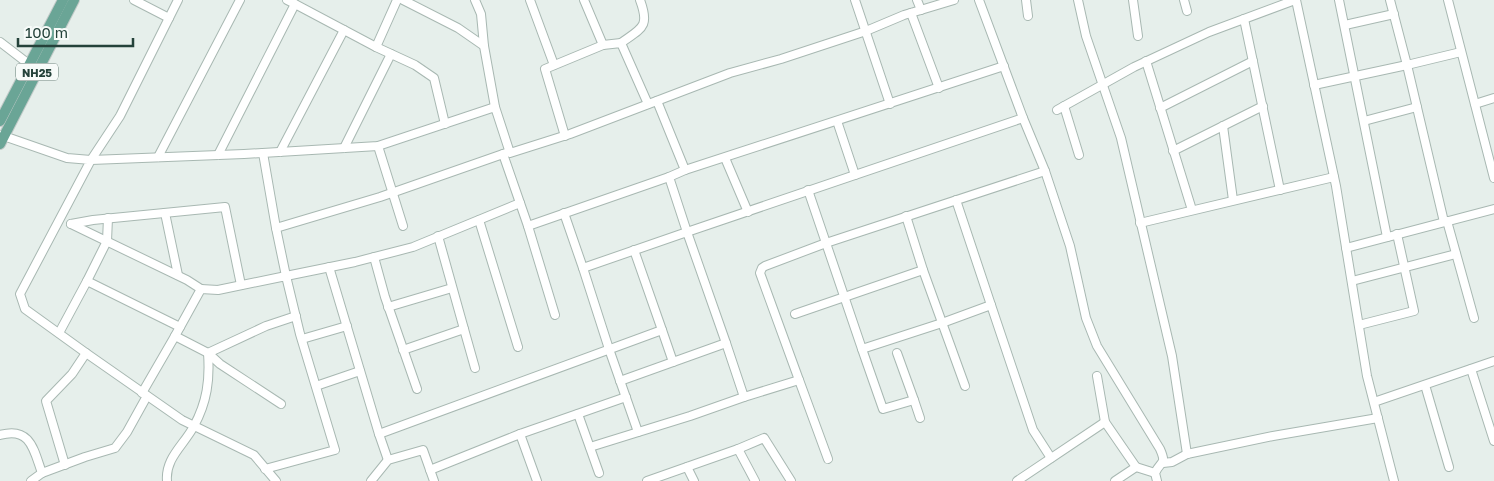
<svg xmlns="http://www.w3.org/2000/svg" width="1494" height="481" font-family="'Golos Text',sans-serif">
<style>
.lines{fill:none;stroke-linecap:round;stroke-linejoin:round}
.minor-casing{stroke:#a8b8b2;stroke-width:10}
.major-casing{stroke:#c2cac8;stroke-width:12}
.minor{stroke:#fff;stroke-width:8}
.major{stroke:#6aa596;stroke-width:10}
.labels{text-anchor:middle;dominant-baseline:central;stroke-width:5;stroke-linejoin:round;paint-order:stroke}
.shield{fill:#f7fbf9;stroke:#637a73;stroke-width:1}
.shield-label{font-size:11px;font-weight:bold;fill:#24423a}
</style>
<rect width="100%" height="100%" fill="#e6efeb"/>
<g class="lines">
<defs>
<g id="minor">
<path d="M134 0 169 18"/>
<path d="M403 0 458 28 484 46 495 107"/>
<path d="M475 0 481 14 484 46"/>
<path d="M530 0 554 65"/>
<path d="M584 0 603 45 621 43 648 104"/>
<path d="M855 0 890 104"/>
<path d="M917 0 921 10"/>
<path d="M1026 0 1028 16"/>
<path d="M1078 0 1086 36 1121 138 1172 356 1187 454"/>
<path d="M1133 0 1138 36"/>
<path d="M1184 0 1187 11"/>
<path d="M1296 0 1336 186 1367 376 1394 481"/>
<path d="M1339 0 1387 237"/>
<path d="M1390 0 1407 65 1444 222"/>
<path d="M1448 0 1494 178"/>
<path d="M295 4 376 47 397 0"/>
<path d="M911 13 939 88"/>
<path d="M1244 19 1280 190"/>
<path d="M1345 25 1394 14"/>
<path d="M0 42 30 65"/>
<path d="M621 43C642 28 650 27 640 0"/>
<path d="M376 47 415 65 434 78 445 124"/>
<path d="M1146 61 1192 210"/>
<path d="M1314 85 1407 65 1461 52"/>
<path d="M657 101 685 170 669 177 687 232 1023 118 979 0"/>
<path d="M1475 104 1494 98"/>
<path d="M1064 106 1079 155"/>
<path d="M1160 108 1253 61"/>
<path d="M1057 110 1134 67 1209 32 1295 0"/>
<path d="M1023 118 1045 171 1070 246 1086 318 1097 346 1160 449C1167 465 1161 460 1155 473L1157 481"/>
<path d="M837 121 855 175"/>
<path d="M1364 121 1417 107"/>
<path d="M1223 126 1233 200"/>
<path d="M1 135 67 158 91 160 20 294 25 309 86 353 182 420 254 455 276 481"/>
<path d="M565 136 545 69 603 45"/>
<path d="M378 146 403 226"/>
<path d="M344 148 391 54"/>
<path d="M1173 151 1263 106"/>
<path d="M280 152 344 30"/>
<path d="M263 153 276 228 380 197 503 154"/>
<path d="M506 153 503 154 528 226 669 177"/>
<path d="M218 155 295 4 287 0"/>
<path d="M158 157 240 0"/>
<path d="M725 158 748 212"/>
<path d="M91 160 244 154 378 146 495 107 510 153 570 134 730 73 781 59 866 31 904 15 954 0"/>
<path d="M91 160 120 116 178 0"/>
<path d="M685 170 1004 66"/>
<path d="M1045 171 826 243 862 349 942 323 991 305 1033 430 1051 458"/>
<path d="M956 200 991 305"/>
<path d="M165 213 178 275"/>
<path d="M564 213 583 268"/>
<path d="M479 220 518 347"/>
<path d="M1447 221 1474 318"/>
<path d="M1140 223 1334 177"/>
<path d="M71 224 93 220 225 207 241 285"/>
<path d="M71 224 187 280 201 289"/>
<path d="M528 226 555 315"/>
<path d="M276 228 286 276 355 262 413 247 520 203"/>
<path d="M438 236 464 329"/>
<path d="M1346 248 1494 209"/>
<path d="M374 257 385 297 417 389"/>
<path d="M329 267 379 434"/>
<path d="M923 270 965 386"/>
<path d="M87 281 107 241 108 218"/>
<path d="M1352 281 1456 254"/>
<path d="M388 307 452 288"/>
<path d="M795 314 923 270 906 216"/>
<path d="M1359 325 1414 311 1397 234"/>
<path d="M59 333 87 281 180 327"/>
<path d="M175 336 201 289 218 290 286 276 300 334 335 450 265 469"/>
<path d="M302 339 347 326"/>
<path d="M726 343 744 397 799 380 760 273 762 268 765 266 826 243 808 190"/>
<path d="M862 349 883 409 914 400 897 353"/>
<path d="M403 350 464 329 475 368"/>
<path d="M1471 369 1494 441"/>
<path d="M1097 376 1105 422 1136 467 1115 481"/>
<path d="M799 380 828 459"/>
<path d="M620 381 673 362"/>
<path d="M1425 385 1449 467"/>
<path d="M316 386 360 371"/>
<path d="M142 393 175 336 208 353 220 364 281 404"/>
<path d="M914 400 920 418"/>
<path d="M1374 402 1494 361"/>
<path d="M578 414 599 473"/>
<path d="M638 432 609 349 583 268 687 232 726 343 673 362 662 330"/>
<path d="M0 435C31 426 34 451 42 473L85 457 115 448 127 432 147 396"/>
<path d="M590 447 690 416 744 397"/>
<path d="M738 449 764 438 791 481"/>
<path d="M388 460 379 434 662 330 634 250"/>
<path d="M1163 463 1172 462 1187 454 1273 436 1378 418"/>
<path d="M65 465 46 401 72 374 86 353"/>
<path d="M687 467 694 481"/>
<path d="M1136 467 1155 473"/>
<path d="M430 470 520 434"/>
<path d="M31 481 42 473"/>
<path d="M167 481C165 458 184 445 194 426 207 402 210 380 208 353L266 326 296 316"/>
<path d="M371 481 388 460 423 450 434 481"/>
<path d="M537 481 520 434 626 397"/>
<path d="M647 481 738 449 755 481"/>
<path d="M1017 481 1105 422"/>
</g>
<g id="major">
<path d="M0 121 63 0"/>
<path d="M0 144 74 0"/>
</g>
</defs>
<use href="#minor" class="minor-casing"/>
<use href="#major" class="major-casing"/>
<use href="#minor" class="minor"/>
<use href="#major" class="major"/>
</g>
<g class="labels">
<rect class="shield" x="16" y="63.5" width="42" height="17" rx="4"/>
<g class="shield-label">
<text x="37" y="72">NH25</text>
</g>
</g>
<path d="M18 38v8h115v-8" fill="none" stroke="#24423a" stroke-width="2.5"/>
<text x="25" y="38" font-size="15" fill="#24423a" stroke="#f7fbf9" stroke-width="4" paint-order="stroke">100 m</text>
</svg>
